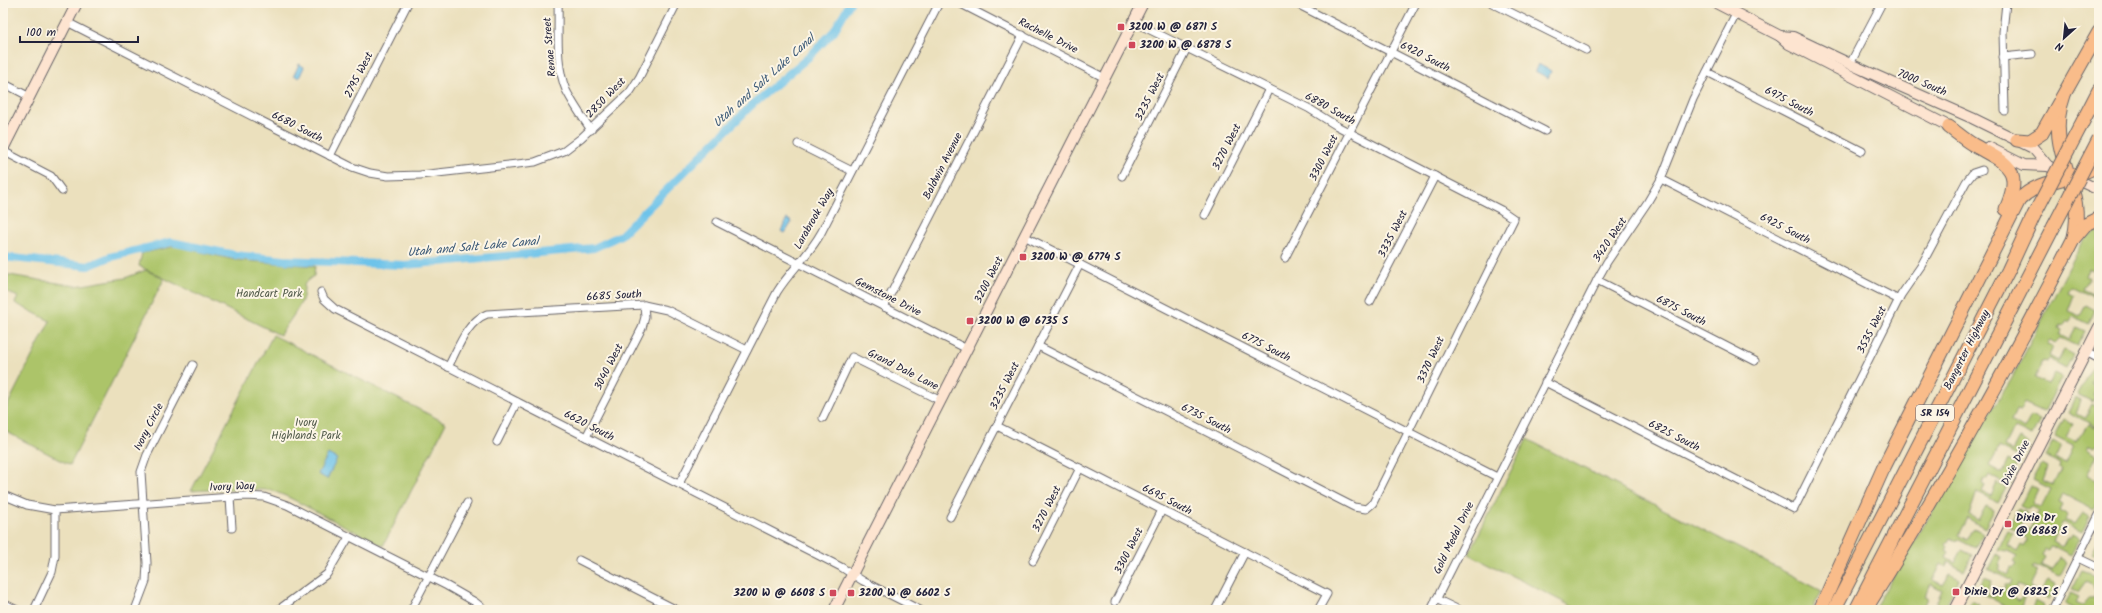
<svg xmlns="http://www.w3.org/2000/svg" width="2102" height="613" font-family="Kalam,sans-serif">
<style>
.green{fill:#acc469;stroke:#677352}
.water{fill:#6dc3ea;stroke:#487292}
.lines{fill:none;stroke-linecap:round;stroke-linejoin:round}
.canal{stroke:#6dc3ea;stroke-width:8}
.street-casing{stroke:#686468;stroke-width:9}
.secondary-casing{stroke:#686468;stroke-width:12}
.highway-casing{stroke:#686468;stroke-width:15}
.street{stroke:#fff;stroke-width:7}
.secondary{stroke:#fde4d0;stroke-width:10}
.highway{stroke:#f9bc8a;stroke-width:13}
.highway-bridge-casing{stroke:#686468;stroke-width:15;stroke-linecap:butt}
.highway-bridge{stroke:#f9bc8a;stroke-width:13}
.poi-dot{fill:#d1495b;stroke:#fcf5e5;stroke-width:1.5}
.labels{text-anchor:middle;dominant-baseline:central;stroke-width:4;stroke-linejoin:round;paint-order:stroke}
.shield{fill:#fcf5e5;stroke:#63616e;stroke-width:1}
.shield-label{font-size:10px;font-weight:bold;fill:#22223b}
.poi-label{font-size:11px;font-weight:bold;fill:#22223b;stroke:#fcf5e5;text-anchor:start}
.street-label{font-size:11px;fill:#22223b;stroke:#fcf5e5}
.park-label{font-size:11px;fill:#525b4b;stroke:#fcf5e5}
.water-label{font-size:12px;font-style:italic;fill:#3c5a78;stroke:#fcf5e5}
</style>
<rect width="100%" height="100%" fill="#fcf5e5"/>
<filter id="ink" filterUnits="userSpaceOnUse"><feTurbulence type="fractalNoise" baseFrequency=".025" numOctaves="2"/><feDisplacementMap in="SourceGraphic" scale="8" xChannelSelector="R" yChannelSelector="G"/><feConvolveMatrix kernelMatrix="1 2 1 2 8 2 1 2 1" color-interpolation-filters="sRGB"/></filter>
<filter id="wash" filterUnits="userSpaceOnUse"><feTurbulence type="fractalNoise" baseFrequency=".012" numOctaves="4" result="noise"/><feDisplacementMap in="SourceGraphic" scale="16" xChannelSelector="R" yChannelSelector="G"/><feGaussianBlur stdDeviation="0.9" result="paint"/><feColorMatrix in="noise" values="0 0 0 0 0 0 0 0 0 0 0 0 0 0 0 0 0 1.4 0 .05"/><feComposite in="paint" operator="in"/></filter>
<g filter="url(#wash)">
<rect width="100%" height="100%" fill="#ebe0bd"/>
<g class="green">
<path d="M2099 229V258L2094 267 2099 270V273L2089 268 2085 275 2089 277 2082 289 2092 294 2099 283V300L2071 286 2068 292 2074 295 2068 311 2080 316 2086 305 2095 310 2089 324 2073 316 2069 323 2067 321 2063 327 2061 326 2059 329 2062 331 2060 335 2069 340 2076 327 2085 331 2077 346 2060 338 2055 343 2050 340 2047 345 2053 347 2049 356 2058 361 2064 350 2073 355 2066 368 2049 359 2047 362 2043 361 2035 378 2048 385 2054 373 2062 377 2044 412 2024 403 2020 411 2016 410 2011 421 2024 429 2031 416 2040 420 2032 436 2015 428 2014 431H2012L2004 447 2012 451 2019 438 2028 443 2021 458 1999 447 1989 466 2002 473 2008 460 2017 465 2007 485 1990 475 1988 479 1984 478 1982 483 1985 485 1982 492 1991 496 1997 483 2006 488 1998 503 1977 492 1969 515 1978 520 1986 506 1994 510 1985 528 1967 518 1958 535 1967 540 1974 528 1983 533 1975 548 1957 539 1956 541 1950 538 1946 545 1948 547 1946 550 1949 552 1946 558 1955 563 1962 550 1972 555 1964 571 1948 562 1946 567 1941 564 1933 580 1943 585 1950 574 1959 579 1945 607 1936 603 1942 590 1931 584 1924 597 1927 598 1924 605 1936 610H1873L1943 494 1979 430 2011 380 2078 250 2086 237Z"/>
<path d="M176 246 235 260 315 266 314 276C300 285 306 284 303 297 302 305 285 327 280 335L139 266 142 253Z"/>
<path d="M146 270 164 279 70 465 3 430V414L50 321 15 303 18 297 3 290V274L76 286 125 278Z"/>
<path d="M273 335 446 423 383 546 288 497 271 490 226 489 191 491Z"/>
<path d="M2093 366 2099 369V378L2095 376 2091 384 2096 387 2093 396 2099 399V401L2095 399 2093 402 2077 394Z"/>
<path d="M2075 397 2081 400 2076 413 2085 418 2092 404 2099 408V444L2094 447 2089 446 2087 449 2099 456 2097 455 2087 475 2098 481 2099 479V499L2094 510 2063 494 2059 502 2062 504 2059 510 2068 515 2065 520 2075 524 2083 513 2090 517 2082 532 2063 522 2053 542 2062 547 2067 538 2070 539 2072 535 2079 539 2071 555 2055 547 2054 548 2051 547 2049 551 2045 549 2042 555 2045 557 2041 565 2051 570 2060 558 2067 562 2060 576 2034 565 2032 568 2038 571 2030 587 2040 592 2048 580 2056 584 2048 600 2018 584 2013 597 2019 601 2022 597 2024 598 2020 610H2014L1977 591 1984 577 1992 580 1986 593 1995 597 2000 588 2004 590 2005 584 2010 585 2012 581 1988 569 1996 554 2002 557 1998 565 2000 566 1998 570 2007 575 2012 567 2014 568 2017 564 2014 562 2017 556 2008 551 1998 550 2007 531 2013 534 2007 546 2017 552 2021 545 2025 547 2028 541 2027 537 2009 527 2018 509 2027 513 2020 526 2030 530 2039 511 2030 506 2028 510 2020 506 2030 486 2038 490 2032 503 2041 508 2051 489 2033 480 2042 464 2048 467 2043 481 2053 485 2061 469 2059 468 2060 464 2045 457 2053 441 2061 446 2055 459 2065 463 2073 446 2055 437 2064 419 2073 424 2066 437 2076 442 2088 424 2094 427 2095 426 2068 412Z"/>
<path d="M1527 439 1822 591 1812 610H1579L1469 554Z"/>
<path d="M2099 537V558L2091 554Z"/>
<path d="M2082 571 2099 577V595L2097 599 2099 600 2097 605 2099 610H2077L2065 604 2071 593 2079 597 2076 602 2084 606 2088 598H2094L2097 591 2093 589V585L2086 581 2078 592 2072 590Z"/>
<path d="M1972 600 1979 604 1977 610H1967Z"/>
<path d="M2035 601 2044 606 2043 610H2031Z"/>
</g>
<g class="water">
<path d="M299 64 304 67 299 78 294 75Z"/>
<path d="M1538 64 1551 71 1548 78 1535 71Z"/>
<path d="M787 219 792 222 785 233 781 231Z"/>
<path d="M328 454 337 459 327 479 318 474Z"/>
</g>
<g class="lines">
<path class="canal" d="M3 257 88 266 110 257 171 242 235 255 284 260 405 265 594 248 621 235 755 102 810 56 834 31 850 3"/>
</g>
</g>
<g filter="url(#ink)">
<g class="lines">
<defs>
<g id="street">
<path d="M558 3C559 30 555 64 566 90 573 104 582 117 591 130"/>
<path d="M959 3 1105 78"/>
<path d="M1295 3 1545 131"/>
<path d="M1492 3 1586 50"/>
<path d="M67 22 352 167 370 173 388 176 420 175 535 162 564 151 581 138 630 92 639 78 677 3"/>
<path d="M2003 57 2032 54"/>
<path d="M1850 64 1882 3"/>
<path d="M1707 72 1862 151"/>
<path d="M3 83 30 97"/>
<path d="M2005 111 2003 32 2006 3"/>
<path d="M798 144 852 171"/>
<path d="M3 151 51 176 62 191"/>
<path d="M330 156 408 3"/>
<path d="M1122 176 1187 48"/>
<path d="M1661 179 1899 300"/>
<path d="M1205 215 1269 89"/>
<path d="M717 222 967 349"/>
<path d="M1024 236 1497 477"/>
<path d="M1285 258 1416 3"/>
<path d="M1597 280 1755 361"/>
<path d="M321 292 324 299 335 309 841 567 863 581 920 610"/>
<path d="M1370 302 1435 176"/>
<path d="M884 307 1023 35"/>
<path d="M1038 346 1354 507 1366 509 1373 503 1514 219 1501 210 1337 126 1308 108 1134 22"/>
<path d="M2086 352 2099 359"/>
<path d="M448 367C458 349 466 322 487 314L625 306 644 305 667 310 747 350"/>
<path d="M1545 382 1794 509 1901 295 1921 266 1966 182 1973 173 1982 170"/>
<path d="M823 418 852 357 941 401"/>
<path d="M997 426 1327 594 1318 610"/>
<path d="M586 437 642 328 645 317 644 305"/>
<path d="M497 442 517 402"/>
<path d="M679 484 777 292C790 271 809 255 821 233L939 3"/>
<path d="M3 495 27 505 55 510 245 496 264 497 287 505 447 586 475 602 485 610"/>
<path d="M230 497 232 528"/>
<path d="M950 517 1080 264"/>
<path d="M2078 558 2099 568"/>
<path d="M579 560 677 610"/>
<path d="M1033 561 1080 468"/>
<path d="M1436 599 1459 610"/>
<path d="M1115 602 1162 510"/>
<path d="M3 603 17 610"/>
<path d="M34 610 52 572 55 556V510"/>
<path d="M135 610 146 581 147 563 141 472 147 455 193 365"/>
<path d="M278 610 327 574 349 537"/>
<path d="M411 610 467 503"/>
<path d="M1215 610 1245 552"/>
<path d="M1431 610 1597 280 1607 262 1647 203 1661 179 1693 99 1736 14"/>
<path d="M2052 610 2099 515"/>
</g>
<g id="secondary">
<path d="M1716 3 1780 36 1793 37 1850 64 1972 118 2033 148 2048 166 2099 190"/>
<path d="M1780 36 1789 44 1954 129"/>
<path d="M1988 147 2024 165 2048 166"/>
<path d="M3 149 77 3"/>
<path d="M834 610 1143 3"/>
<path d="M1955 610 2099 327"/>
</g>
<g id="highway">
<path d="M2064 95C2043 153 2087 184 2074 237"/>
<path d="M1949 127C1956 132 1964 139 1972 144 2004 163 2025 166 2006 209"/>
<path d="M2080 127 2099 90"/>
<path d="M2017 140 2030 141 2042 133 2099 32"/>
<path d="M1820 610 1883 469 2019 200C2041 177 2074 181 2099 165"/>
<path d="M1834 610 2008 271 2034 215"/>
<path d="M1856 610 2054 226"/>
<path d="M1865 610C1941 490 2009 365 2074 238L2085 225 2099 218"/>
</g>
</defs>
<use href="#street" class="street-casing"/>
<use href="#secondary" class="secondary-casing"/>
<use href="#highway" class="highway-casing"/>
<use href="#street" class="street"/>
<use href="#secondary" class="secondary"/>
<use href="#highway" class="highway"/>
<defs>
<g id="highway-bridge">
<path d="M2034 215 2080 127"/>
<path d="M2054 226 2099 139"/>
</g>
</defs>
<use href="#highway-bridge" class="highway-bridge-casing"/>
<use href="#highway-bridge" class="highway-bridge"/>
</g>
</g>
<g class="poi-dot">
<rect x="1117" y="23" width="8" height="8" rx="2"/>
<rect x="1128" y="41" width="8" height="8" rx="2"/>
<rect x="1019" y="253" width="8" height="8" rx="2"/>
<rect x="966" y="317" width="8" height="8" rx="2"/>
<rect x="2004" y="520" width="8" height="8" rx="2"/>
<rect x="1952" y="588" width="8" height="8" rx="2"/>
<rect x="829" y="589" width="8" height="8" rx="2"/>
<rect x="847" y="589" width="8" height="8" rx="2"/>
</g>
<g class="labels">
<rect class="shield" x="1916" y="405" width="38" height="16" rx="3"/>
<g class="shield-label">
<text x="1935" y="413">SR 154</text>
</g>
<g class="poi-label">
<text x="1129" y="27">3200 W @ 6871 S</text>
<text x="1140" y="45">3200 W @ 6878 S</text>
<text x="1031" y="257">3200 W @ 6774 S</text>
<text x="978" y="321">3200 W @ 6735 S</text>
<text x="2016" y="518">Dixie Dr<tspan x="2016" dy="13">@ 6868 S</tspan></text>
<text x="1964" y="592">Dixie Dr @ 6825 S</text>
<text x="825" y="593" text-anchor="end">3200 W @ 6608 S</text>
<text x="859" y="593">3200 W @ 6602 S</text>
</g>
<g class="street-label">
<text transform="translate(1048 36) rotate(27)">Rachelle Drive</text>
<text transform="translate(550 47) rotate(-95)">Renae Street</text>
<text transform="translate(1425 57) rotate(27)">6920 South</text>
<text transform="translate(359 75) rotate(-63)">2795 West</text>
<text transform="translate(1922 83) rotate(23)">7000 South</text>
<text transform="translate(1150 97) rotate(-63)">3235 West</text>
<text transform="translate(606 98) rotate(-46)">2850 West</text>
<text transform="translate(1789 102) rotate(27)">6975 South</text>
<text transform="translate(1330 109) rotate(29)">6880 South</text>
<text transform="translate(297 127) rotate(27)">6680 South</text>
<text transform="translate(1227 147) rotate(-63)">3270 West</text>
<text transform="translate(1324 158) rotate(-63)">3300 West</text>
<text transform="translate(943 166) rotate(-63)">Baldwin Avenue</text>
<text transform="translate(814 219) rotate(-60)">Larabrook Way</text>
<text transform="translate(1785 229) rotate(27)">6925 South</text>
<text transform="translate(1393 234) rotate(-63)">3335 West</text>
<text transform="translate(1610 240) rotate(-56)">3420 West</text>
<text transform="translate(989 280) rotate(-63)">3200 West</text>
<text transform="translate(614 296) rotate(-3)">6685 South</text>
<text transform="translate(888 297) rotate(27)">Gemstone Drive</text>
<text transform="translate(1681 311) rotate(27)">6875 South</text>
<text transform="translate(1872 330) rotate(-63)">3535 West</text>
<text transform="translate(1266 347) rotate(27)">6775 South</text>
<text transform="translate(1967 350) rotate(-63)">Bangerter Highway</text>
<text transform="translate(1431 360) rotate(-65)">3370 West</text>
<text transform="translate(609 367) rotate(-63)">3040 West</text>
<text transform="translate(903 370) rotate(27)">Grand Dale Lane</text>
<text transform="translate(1005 386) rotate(-63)">3235 West</text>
<text transform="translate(1206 419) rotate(27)">6735 South</text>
<text transform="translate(589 426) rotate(27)">6620 South</text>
<text transform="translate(149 427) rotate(-63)">Ivory Circle</text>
<text transform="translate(1674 436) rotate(27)">6825 South</text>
<text transform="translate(2016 463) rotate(-63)">Dixie Drive</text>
<text transform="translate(232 487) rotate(-2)">Ivory Way</text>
<text transform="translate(1167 500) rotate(27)">6695 South</text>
<text transform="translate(1047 509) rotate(-63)">3270 West</text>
<text transform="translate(1454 538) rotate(-64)">Gold Medal Drive</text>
<text transform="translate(1129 551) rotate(-63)">3300 West</text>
</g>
<g class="park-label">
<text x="269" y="294">Handcart Park</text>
<text x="306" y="423">Ivory<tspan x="306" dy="13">Highlands Park</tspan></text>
</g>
<g class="water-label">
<text transform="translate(764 81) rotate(-42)">Utah and Salt Lake Canal</text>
<text transform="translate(473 247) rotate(-5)">Utah and Salt Lake Canal</text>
</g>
</g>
<rect width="2102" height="613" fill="none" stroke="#fcf5e5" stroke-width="16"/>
<g transform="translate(2064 38) rotate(207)" stroke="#fcf5e5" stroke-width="3" paint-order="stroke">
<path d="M0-3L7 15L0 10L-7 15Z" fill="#22223b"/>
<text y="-6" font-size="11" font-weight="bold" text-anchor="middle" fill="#22223b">N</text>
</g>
<path d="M20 36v6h118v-6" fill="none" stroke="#22223b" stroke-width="2"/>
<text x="26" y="36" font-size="12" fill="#22223b" stroke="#fcf5e5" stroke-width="3" paint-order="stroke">100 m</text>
</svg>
